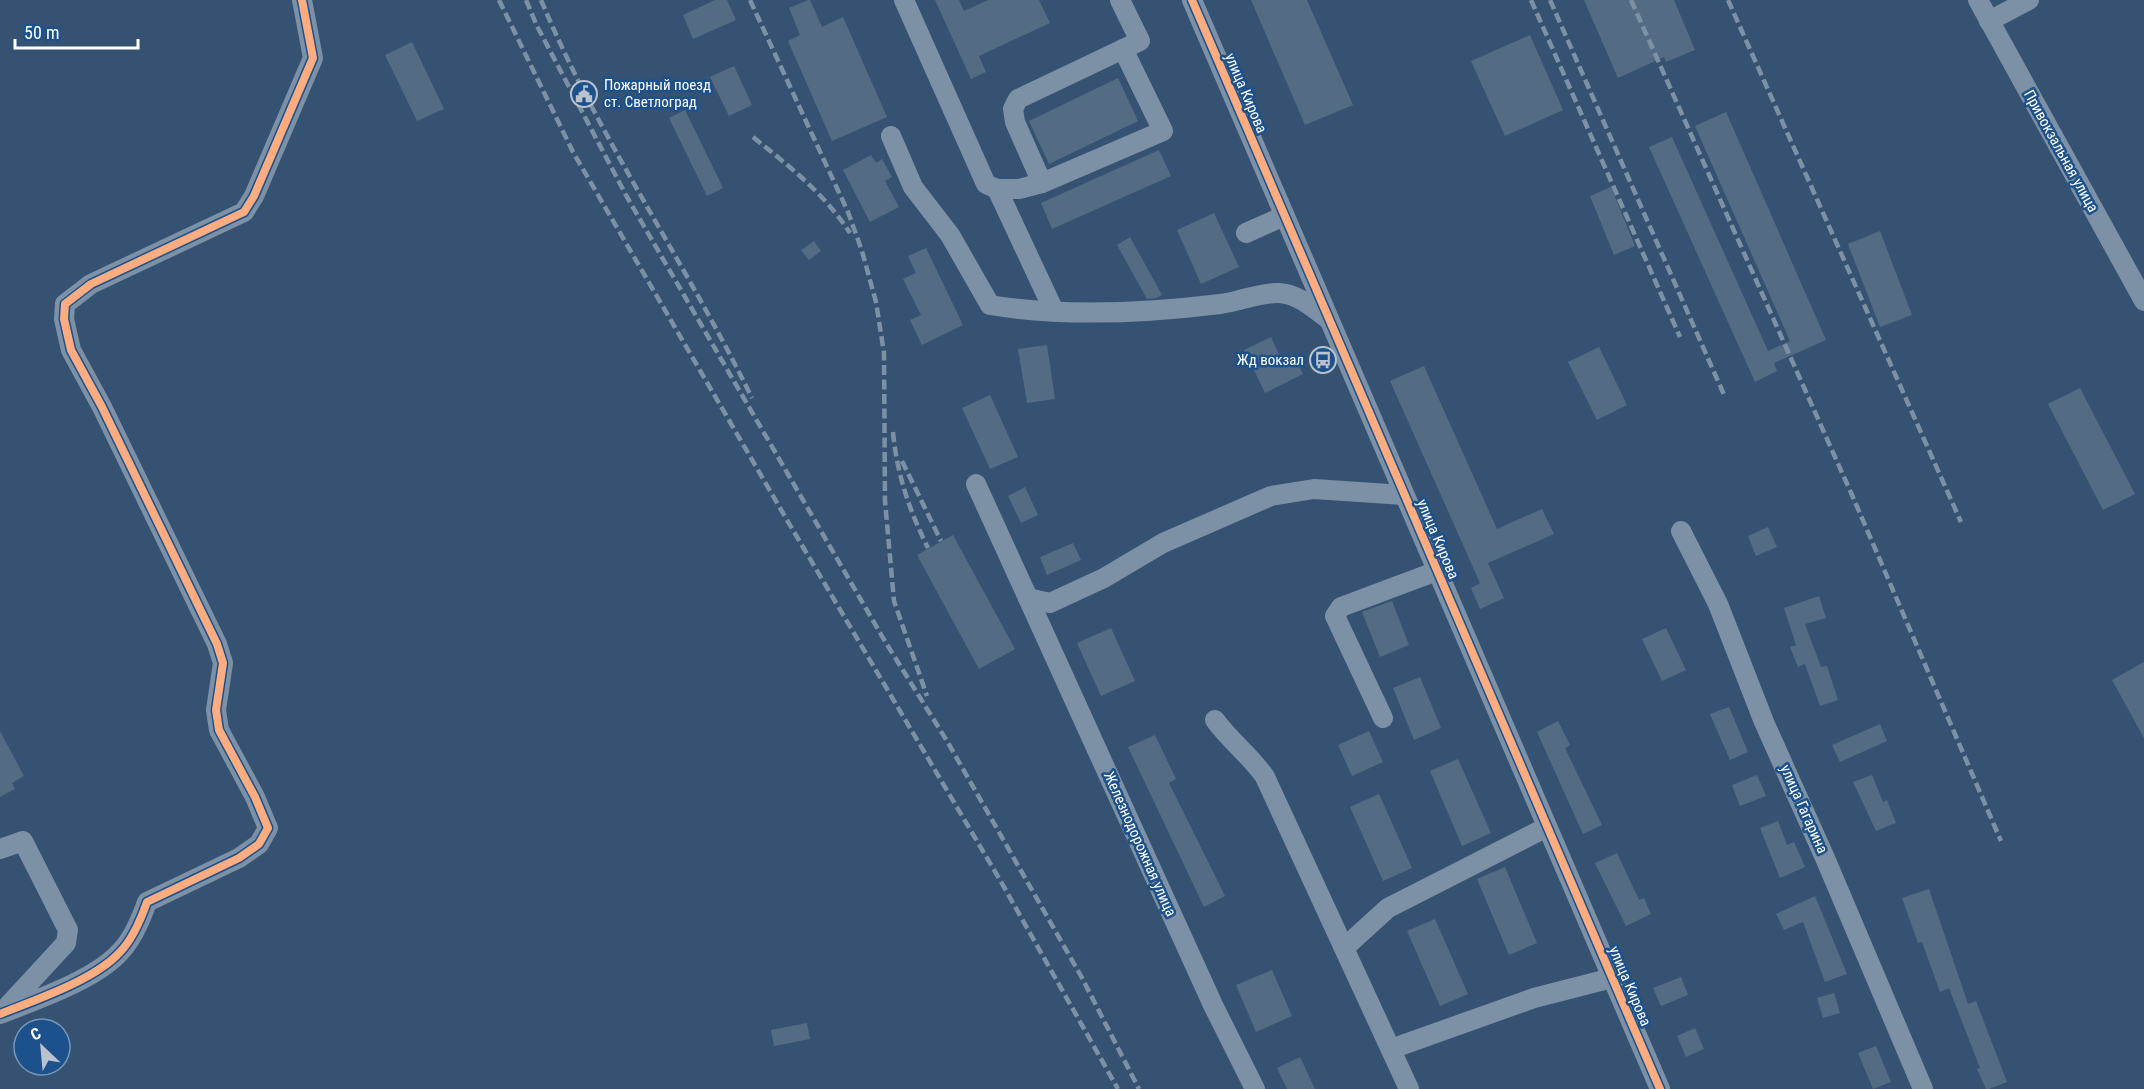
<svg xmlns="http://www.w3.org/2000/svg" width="2144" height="1089" font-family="'Roboto Condensed',sans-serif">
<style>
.building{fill:#546b84}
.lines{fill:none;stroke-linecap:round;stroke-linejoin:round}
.minor{stroke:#7d91a6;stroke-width:20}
.rail{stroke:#7d91a5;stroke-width:4.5;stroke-dasharray:10 4.5;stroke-linecap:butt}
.cycleway-casing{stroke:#1d518b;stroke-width:11}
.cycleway{stroke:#ffac80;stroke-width:8}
.labels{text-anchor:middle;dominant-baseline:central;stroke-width:5;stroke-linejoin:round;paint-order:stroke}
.poi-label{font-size:15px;fill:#fff;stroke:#1d518b;text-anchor:start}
.street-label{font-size:15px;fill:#fff;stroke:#1d518b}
</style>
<rect width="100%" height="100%" fill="#365272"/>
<g class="building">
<path d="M715 0H727L736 20 693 39 683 15Z"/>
<path d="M808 0H810L822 27 843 17 887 117 832 141 788 41 800 35 789 8Z"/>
<path d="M935 0H959L964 11 988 0H1039L1050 23 979 56 986 72 971 79Z"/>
<path d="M1251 0H1307L1353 105 1305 125Z"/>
<path d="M1584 0H1674L1695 50 1666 62 1664 57 1618 78Z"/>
<path d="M1530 35 1563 110 1505 136 1471 61Z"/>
<path d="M412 42 444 109 417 121 385 55Z"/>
<path d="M734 66 752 105 729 116 710 77Z"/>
<path d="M1118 78 1138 121 1049 164 1029 121Z"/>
<path d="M685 110 723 188 707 196 669 118Z"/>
<path d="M1726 112 1826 340 1774 363 1777 371 1755 382 1649 147 1672 137 1768 351 1790 341 1695 126Z"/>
<path d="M1159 150 1171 176 1052 229 1041 203Z"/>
<path d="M871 155 876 163 882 159 892 177 885 181 899 207 870 222 843 170Z"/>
<path d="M1611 187 1635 246 1614 255 1590 196Z"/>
<path d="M1214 213 1239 267 1201 284 1177 230Z"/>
<path d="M1880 231 1912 315 1880 327 1848 244Z"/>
<path d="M1130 237 1162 295 1156 298 1147 299 1117 245Z"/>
<path d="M814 241 821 251 809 260 801 250Z"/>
<path d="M926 248 963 325 922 345 910 320 921 315 903 279 916 273 908 256Z"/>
<path d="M1271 337 1281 359 1293 354 1303 374 1265 393 1244 350Z"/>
<path d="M1047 345 1055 399 1027 403 1018 349Z"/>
<path d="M1599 347 1627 405 1597 420 1568 362Z"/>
<path d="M1424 366 1497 529 1542 509 1554 534 1488 563 1504 598 1480 609 1471 588 1480 583 1390 381Z"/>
<path d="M2080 388 2135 494 2103 510 2048 404Z"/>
<path d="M990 395 1018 457 990 469 962 408Z"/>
<path d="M1025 487 1038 515 1021 523 1008 496Z"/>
<path d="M1768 527 1777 547 1756 556 1748 536Z"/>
<path d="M953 535 1015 649 979 669 917 555Z"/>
<path d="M1073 543 1081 560 1047 575 1040 557Z"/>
<path d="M1819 596 1826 618 1805 624 1821 667 1827 666 1838 700 1820 706 1805 664 1798 667 1790 647 1796 645 1784 608Z"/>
<path d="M1392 601 1409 645 1380 657 1362 612Z"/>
<path d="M1111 628 1135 681 1101 696 1077 643Z"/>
<path d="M1666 628 1686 670 1662 681 1642 639Z"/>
<path d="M2144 662V738L2112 680Z"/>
<path d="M1420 677 1441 728 1414 740 1393 688Z"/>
<path d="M1729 707 1748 752 1730 760 1710 714Z"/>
<path d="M1558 721 1570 745 1565 748 1602 825 1583 834 1537 732Z"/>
<path d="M1880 724 1887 741 1840 762 1832 745Z"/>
<path d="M0 731 24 776 12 783 15 789 0 797Z"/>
<path d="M1369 731 1383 762 1352 776 1338 745Z"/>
<path d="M1155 735 1176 779 1169 783 1225 896 1204 907 1128 747Z"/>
<path d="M1458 759 1491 833 1462 846 1430 771Z"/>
<path d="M1757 775 1766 796 1740 806 1732 785Z"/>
<path d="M1872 775 1883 802 1887 800 1896 823 1876 831 1853 782Z"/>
<path d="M1379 794 1412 868 1383 881 1350 807Z"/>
<path d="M1778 821 1787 845 1794 842 1805 867 1780 878 1760 828Z"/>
<path d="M1617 853 1639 900 1644 898 1651 914 1626 926 1595 863Z"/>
<path d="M1505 867 1537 943 1509 955 1477 879Z"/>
<path d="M1929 889 1968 1004 1976 1001 2007 1082 1989 1089H1986L1977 1069 1980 1068 1949 988 1940 992 1922 942 1918 943 1902 898Z"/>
<path d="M1815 896 1847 974 1825 982 1803 922 1784 930 1776 914Z"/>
<path d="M1435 919 1468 994 1440 1006 1407 931Z"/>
<path d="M1272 970 1292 1016 1256 1032 1236 985Z"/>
<path d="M1681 977 1688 995 1661 1006 1653 988Z"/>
<path d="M1834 993 1840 1013 1823 1018 1817 998Z"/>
<path d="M807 1023 810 1039 774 1046 771 1030Z"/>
<path d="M1695 1028 1704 1049 1686 1057 1677 1036Z"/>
<path d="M1876 1046 1891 1082 1873 1089 1858 1053Z"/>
<path d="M1300 1057 1315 1089H1287L1277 1068Z"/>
</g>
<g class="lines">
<g class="minor">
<path d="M904 0 986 184 997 189"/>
<path d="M1192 0 1660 1089"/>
<path d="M1978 0 2144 301"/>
<path d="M1989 21 2029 0"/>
<path d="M891 136 913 187 950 235 990 305C1062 317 1147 313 1220 304 1239 302 1260 292 1279 293 1298 294 1313 308 1327 318"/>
<path d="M1042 183 1163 131 1123 49"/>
<path d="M1246 233 1284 216"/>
<path d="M1054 311 997 189H1019L1042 183 1015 122 1013 109 1018 99 1140 41 1120 0"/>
<path d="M976 484 1028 598 1050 603 1104 578 1163 543 1271 496 1314 489 1404 495"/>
<path d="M1681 531 1718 604 1764 722 1825 858 1923 1089"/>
<path d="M1028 598 1213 1005 1255 1089"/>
<path d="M1383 718 1335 616 1341 607 1437 571"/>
<path d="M1215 720C1230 741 1251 756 1265 777L1409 1089"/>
<path d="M0 849 23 841 68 930 66 943 6 1008"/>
<path d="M1344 948 1388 908 1547 827"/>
<path d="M0 1014C35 1000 95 980 120 952 133 939 141 919 147 902L239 858 259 844 268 828 255 797 219 730 216 710 223 663 217 644 102 407 71 350 64 319 65 304 91 284 244 212 254 196 313 58 302 0"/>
<path d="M1391 1049 1534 998 1612 978"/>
</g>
<g class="rail">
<path d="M499 0 573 152 787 520 1000 880 1118 1089"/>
<path d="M526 0 537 26 627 197 886 643 947 741 1081 976 1139 1089"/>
<path d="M541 0C599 139 686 263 752 398"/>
<path d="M750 0 848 212 862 251 876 302 884 353 885 501 894 601 927 696"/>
<path d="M1531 0 1680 337"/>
<path d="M1550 0 1725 397"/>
<path d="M1631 0 1852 495 2001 841"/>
<path d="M1728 0 1961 522"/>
<path d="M753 137C790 167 824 193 850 233"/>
<path d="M893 432C897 474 909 510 928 548"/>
<path d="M902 461 941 541"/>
</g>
<defs>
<g id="cycleway">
<path d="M1192 0 1660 1089"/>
<path d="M0 1014C35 1000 95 980 120 952 133 939 141 919 147 902L239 858 259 844 268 828 255 797 219 730 216 710 223 663 217 644 102 407 71 350 64 319 65 304 91 284 244 212 254 196 313 58 302 0"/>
</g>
</defs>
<use href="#cycleway" class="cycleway-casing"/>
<use href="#cycleway" class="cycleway"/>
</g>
<defs>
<symbol id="civic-ring" viewBox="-11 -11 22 22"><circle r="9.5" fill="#1d518b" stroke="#b9c2ce" stroke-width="1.5"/><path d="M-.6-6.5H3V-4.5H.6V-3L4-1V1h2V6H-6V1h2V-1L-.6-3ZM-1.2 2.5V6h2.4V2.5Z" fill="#b9c2ce"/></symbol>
<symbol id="bus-ring" viewBox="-11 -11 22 22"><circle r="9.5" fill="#1d518b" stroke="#b9c2ce" stroke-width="1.5"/><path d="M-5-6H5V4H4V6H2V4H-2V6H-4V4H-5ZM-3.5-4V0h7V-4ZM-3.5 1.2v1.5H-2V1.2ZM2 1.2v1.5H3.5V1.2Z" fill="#b9c2ce"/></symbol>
</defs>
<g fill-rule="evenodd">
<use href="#civic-ring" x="569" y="79" width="30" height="30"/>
<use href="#bus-ring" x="1308" y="345" width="30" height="30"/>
</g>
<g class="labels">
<g class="poi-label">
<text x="604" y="85">Пожарный поезд<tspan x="604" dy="17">ст. Светлоград</tspan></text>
<text x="1304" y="360" text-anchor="end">Жд вокзал</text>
</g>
<g class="street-label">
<text transform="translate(1246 93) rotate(67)">улица Кирова</text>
<text transform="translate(2061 151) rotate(61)">Привокзальная улица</text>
<text transform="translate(1438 539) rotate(67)">улица Кирова</text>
<text transform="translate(1804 809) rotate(66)">улица Гагарина</text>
<text transform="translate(1140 844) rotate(66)">Железнодорожная улица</text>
<text transform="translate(1630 986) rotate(67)">улица Кирова</text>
</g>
</g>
<g transform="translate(42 1047) rotate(334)"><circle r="28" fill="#1d518b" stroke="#7797b9" stroke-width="1.5"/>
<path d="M0-4.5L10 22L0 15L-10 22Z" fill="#b9c2ce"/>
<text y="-9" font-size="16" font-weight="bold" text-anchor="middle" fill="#ffffff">С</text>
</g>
<path d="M15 39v9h123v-9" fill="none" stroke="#ffffff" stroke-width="3"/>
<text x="24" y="39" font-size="18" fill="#ffffff" stroke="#1d518b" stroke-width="4.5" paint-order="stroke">50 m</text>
</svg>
